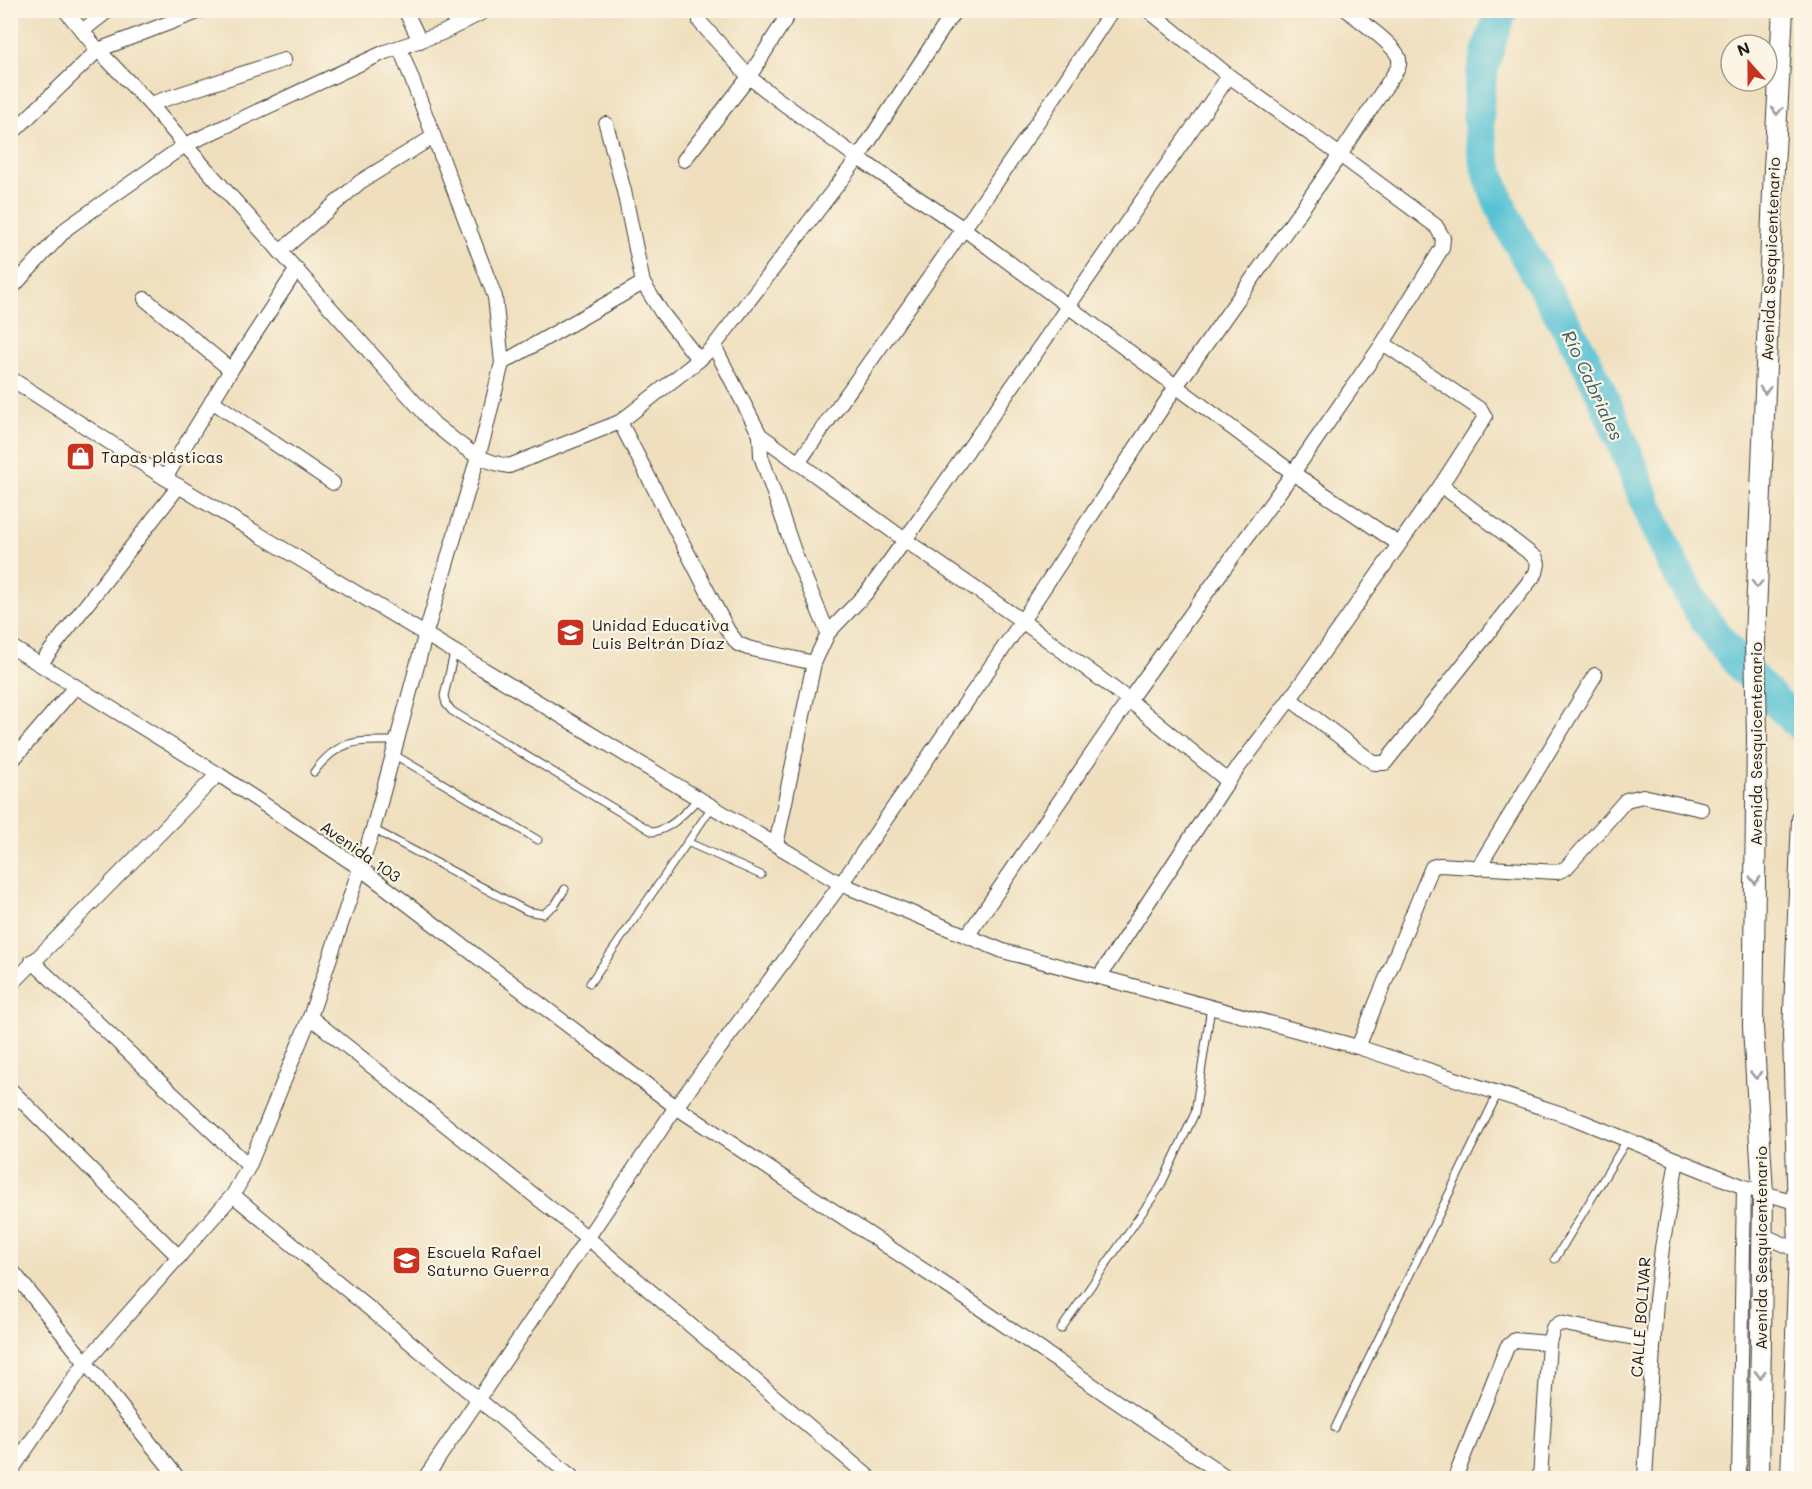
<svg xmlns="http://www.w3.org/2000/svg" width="1812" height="1489" font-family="Mali,sans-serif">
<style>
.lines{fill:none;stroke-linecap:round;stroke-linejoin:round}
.river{stroke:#59c2d5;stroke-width:32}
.service-casing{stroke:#3c3934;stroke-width:9}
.minor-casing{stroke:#3c3934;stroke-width:16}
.secondary-casing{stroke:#3c3934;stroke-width:22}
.service{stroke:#fff;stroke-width:7}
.minor{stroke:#fff;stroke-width:14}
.secondary{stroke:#fff;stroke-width:20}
.oneway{stroke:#999}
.labels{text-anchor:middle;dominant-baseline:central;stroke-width:4.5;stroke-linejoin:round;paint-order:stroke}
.street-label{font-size:16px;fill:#1c1c1c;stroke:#fcf5e5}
.poi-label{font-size:16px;fill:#1c1c1c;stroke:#fcf5e5;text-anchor:start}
.water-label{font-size:18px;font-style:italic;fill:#345e66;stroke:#fcf5e5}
</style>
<rect width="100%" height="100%" fill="#fcf5e5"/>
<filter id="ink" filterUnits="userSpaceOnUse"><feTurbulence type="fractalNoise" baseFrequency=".0167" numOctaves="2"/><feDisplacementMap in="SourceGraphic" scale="12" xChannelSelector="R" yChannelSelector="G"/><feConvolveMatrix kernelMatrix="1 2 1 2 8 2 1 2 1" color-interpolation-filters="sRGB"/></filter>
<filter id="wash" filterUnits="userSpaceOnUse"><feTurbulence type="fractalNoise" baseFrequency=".008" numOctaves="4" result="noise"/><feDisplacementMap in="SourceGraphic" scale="24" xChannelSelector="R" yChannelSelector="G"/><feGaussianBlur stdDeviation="1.35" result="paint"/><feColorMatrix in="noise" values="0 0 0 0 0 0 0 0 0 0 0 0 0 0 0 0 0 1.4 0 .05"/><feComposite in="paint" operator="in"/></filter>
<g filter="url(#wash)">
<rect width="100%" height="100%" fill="#efdfbe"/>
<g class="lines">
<path class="river" d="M1502 10C1483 59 1472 95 1482 147 1498 226 1551 293 1587 363 1628 443 1650 530 1697 607 1724 652 1764 691 1802 727"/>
</g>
</g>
<g filter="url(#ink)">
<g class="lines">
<defs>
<g id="service">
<path d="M454 653 444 696 446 704 452 711 653 832C673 828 684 813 698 799"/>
<path d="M393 754 538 840"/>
<path d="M314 772C339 738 358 741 396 741"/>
<path d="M373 829 527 911 543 914 555 905 565 889"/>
<path d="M687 842 761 875"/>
<path d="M590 983 712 807"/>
<path d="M1555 1259 1627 1140"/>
<path d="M1061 1329 1160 1187 1195 1113 1211 1007"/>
<path d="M1335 1428 1498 1093"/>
</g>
<g id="minor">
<path d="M65 10 98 50 150 104 185 145 434 424C460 444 475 461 509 466L620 422 699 360 714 346 858 158 955 10"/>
<path d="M405 10 420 41"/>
<path d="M700 22 749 77 776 98 858 158 964 229 1293 473 1399 544"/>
<path d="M82 31 109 10"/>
<path d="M150 104 284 60"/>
<path d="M606 124 624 191 643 283 662 313 699 360"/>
<path d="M10 135 98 50 203 10"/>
<path d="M684 160 749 77 791 10"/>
<path d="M280 252 360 182 433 137"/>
<path d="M10 290 67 228 185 145 385 52 442 33 487 10"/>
<path d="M145 299 231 370"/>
<path d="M714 346 760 435 905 540 1022 621 1129 700 1228 781"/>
<path d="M502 363 643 283"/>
<path d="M10 378 165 478 841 884 1003 951 1358 1047 1571 1117 1744 1187 1798 1203"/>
<path d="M212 401 333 483"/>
<path d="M620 422 728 631 738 644 748 648 814 663"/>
<path d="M760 435 761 456 795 554 828 633"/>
<path d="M798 463C904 313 1012 164 1112 10"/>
<path d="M165 478 231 370 297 269"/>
<path d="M10 646 218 774 360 868 676 1107 955 1291 1228 1478"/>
<path d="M41 663 179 486"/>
<path d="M1290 699 1374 763H1385L1536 573 1538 564 1536 558 1441 485"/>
<path d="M10 763 75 687"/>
<path d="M776 845 814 663 828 633 868 591 905 540 1229 76"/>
<path d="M1478 868 1595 675"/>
<path d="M967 936 1129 700 1293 473 1383 343 1442 248 1443 238 1436 226 1340 155 1229 76 1148 10"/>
<path d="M32 961 249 1166"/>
<path d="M1099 977 1228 781 1290 699 1441 485 1485 417 1481 410 1383 343"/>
<path d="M10 986 218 774"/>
<path d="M310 1017 589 1239 870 1478"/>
<path d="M1358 1047 1432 867 1439 865 1557 872 1566 868 1626 800 1643 796 1701 809"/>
<path d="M10 1089 179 1257"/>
<path d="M233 1195 573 1478"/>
<path d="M1762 1235 1802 1252"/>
<path d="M10 1268 178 1478"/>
<path d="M10 1476 15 1465 85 1363 233 1195 249 1166 310 1017 373 829 425 636 484 436 502 363 495 297 400 48"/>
<path d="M425 1478 676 1107 841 884 1022 621 1177 385 1340 155 1398 68C1400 63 1400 59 1397 54 1387 39 1362 23 1347 10"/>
<path d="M1455 1478 1507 1347 1515 1340 1549 1343 1553 1328 1560 1323 1654 1342"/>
<path d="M1540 1478 1549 1343"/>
<path d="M1645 1478 1656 1300 1662 1248 1677 1160"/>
<path d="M1739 1478 1744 1187"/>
</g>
<g id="secondary">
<path d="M1759 1478 1763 1193 1753 1027 1757 737 1755 639 1774 168 1783 10"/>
<path d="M1791 1478 1799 1251 1793 1034 1802 819"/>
</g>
</defs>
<use href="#service" class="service-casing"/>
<use href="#minor" class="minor-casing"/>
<use href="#secondary" class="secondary-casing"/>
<use href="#service" class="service"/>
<use href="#minor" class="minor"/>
<use href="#secondary" class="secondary"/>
</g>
<defs><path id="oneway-chevron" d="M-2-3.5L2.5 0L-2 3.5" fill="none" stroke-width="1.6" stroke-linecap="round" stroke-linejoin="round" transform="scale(1.5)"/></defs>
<g class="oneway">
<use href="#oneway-chevron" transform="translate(1777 111) rotate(93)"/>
<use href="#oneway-chevron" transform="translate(1765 390) rotate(92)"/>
<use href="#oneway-chevron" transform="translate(1757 584) rotate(92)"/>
<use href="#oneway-chevron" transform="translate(1755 880) rotate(91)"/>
<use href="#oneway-chevron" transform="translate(1756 1075) rotate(87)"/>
<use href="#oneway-chevron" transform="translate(1760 1374) rotate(91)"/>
</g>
</g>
<defs>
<symbol id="shop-square" viewBox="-11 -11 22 22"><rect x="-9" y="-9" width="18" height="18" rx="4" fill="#c8321e" stroke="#fcf5e5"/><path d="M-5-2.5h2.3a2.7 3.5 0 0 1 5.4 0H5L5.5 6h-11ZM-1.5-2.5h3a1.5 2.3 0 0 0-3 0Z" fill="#fff"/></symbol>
<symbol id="school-square" viewBox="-11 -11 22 22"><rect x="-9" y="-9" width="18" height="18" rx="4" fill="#c8321e" stroke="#fcf5e5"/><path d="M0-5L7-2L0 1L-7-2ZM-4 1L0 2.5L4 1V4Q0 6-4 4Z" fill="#fff"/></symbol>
</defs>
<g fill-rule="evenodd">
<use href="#shop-square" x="64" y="440" width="33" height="33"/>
<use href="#school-square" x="554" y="616" width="33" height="33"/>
<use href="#school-square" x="390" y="1244" width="33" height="33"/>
</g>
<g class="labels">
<g class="street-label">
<text transform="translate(1770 259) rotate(-88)">Avenida Sesquicentenario</text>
<text transform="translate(1755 744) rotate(-90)">Avenida Sesquicentenario</text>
<text transform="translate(361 851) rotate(35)">Avenida 103</text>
<text transform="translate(1760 1248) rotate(-90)">Avenida Sesquicentenario</text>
<text transform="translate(1640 1317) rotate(-86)">CALLE BOLIVAR</text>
</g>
<g class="poi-label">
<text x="101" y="456">Tapas plásticas</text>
<text x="592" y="624">Unidad Educativa<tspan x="592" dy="18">Luis Beltrán Díaz</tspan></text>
<text x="427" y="1251">Escuela Rafael<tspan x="427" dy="18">Saturno Guerra</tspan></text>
</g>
<g class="water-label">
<text transform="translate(1593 385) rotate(65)">Río Cabriales</text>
</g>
</g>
<rect width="1812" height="1489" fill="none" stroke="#fcf5e5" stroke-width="36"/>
<g transform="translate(1749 63) rotate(339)"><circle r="28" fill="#fcf5e5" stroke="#a29e95" stroke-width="1.5"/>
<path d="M0-4.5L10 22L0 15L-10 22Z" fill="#c8321e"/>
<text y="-9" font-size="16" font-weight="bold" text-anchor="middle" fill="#1c1c1c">N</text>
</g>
</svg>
